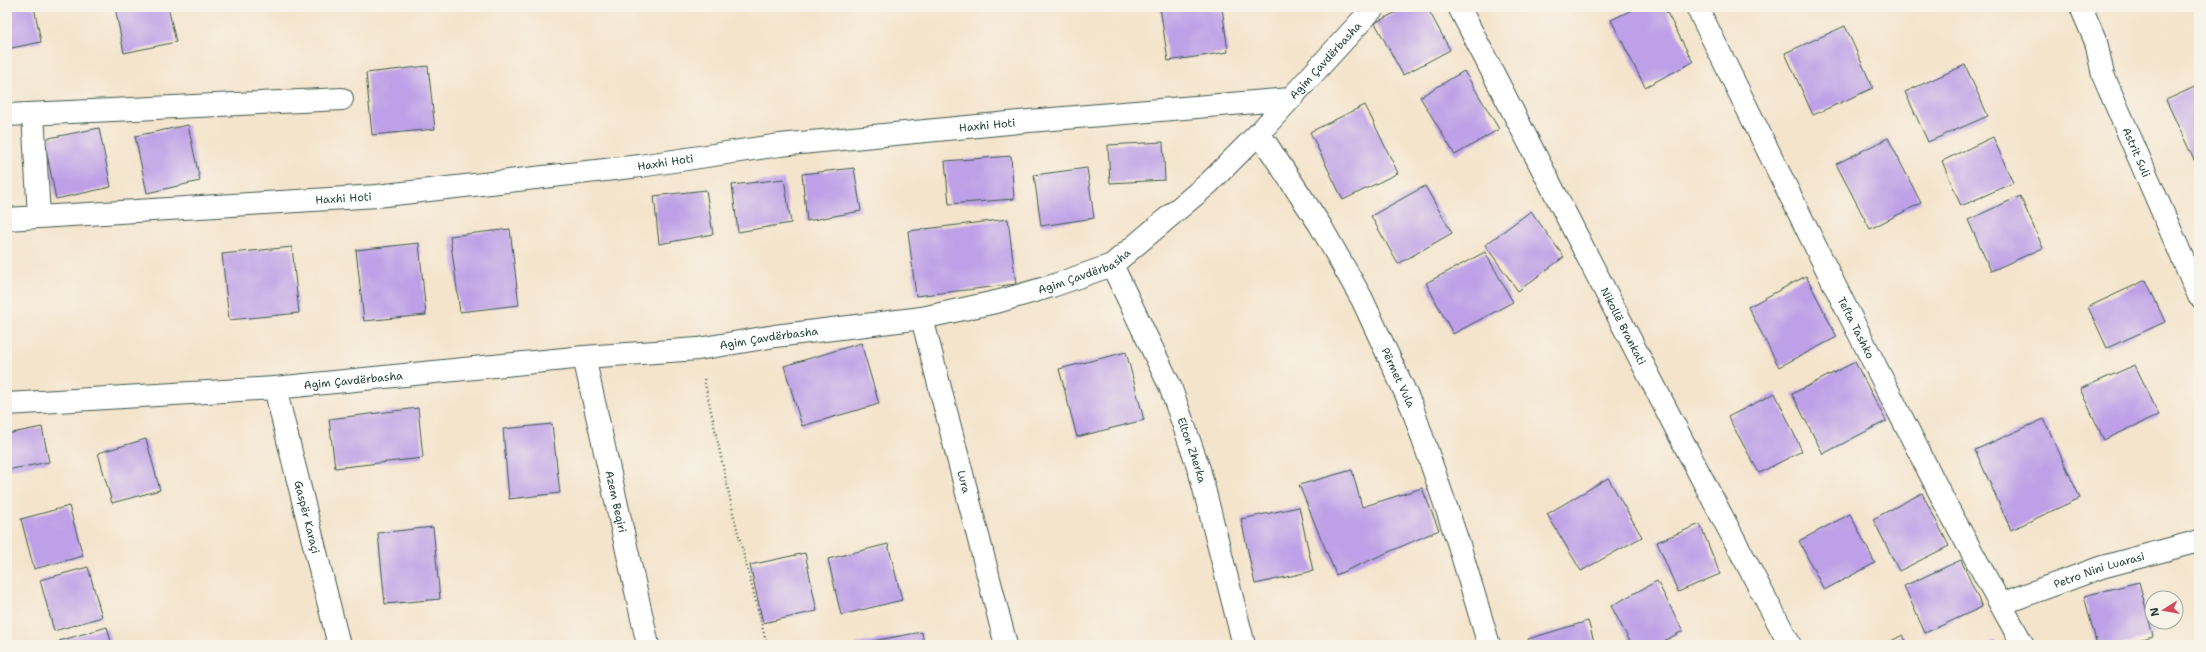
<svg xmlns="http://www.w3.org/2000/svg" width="2206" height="652" font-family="'Shantell Sans',sans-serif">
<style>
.building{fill:#bda0e7}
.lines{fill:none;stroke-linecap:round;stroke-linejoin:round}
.street-casing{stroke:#3f564b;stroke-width:24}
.path{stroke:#3f564b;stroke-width:2.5;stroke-dasharray:1 3;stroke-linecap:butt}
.street{stroke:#fff;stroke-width:22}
.labels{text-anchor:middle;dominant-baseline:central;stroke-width:3.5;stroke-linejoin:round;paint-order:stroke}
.street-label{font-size:11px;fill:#1f3d34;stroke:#f7f3e8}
</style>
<rect width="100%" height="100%" fill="#f7f3e8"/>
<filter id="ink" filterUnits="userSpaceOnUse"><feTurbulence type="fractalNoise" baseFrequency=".025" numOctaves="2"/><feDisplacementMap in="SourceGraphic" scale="8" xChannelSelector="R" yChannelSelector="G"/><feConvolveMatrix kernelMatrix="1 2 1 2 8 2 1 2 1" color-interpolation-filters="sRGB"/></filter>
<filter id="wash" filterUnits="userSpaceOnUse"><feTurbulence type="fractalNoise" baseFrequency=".012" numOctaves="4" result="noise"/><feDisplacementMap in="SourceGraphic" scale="16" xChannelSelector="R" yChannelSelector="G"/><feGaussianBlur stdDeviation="0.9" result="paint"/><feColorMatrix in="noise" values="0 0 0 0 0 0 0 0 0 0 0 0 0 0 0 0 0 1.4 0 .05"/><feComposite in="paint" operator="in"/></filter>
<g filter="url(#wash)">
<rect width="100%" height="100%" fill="#f4e4cc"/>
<g id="blocks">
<g class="building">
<path d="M7 7H34L41 42 7 49Z"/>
<path d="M115 7H168L176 42 124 53Z"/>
<path d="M1160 7H1222L1228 52 1168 61Z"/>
<path d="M1406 7H1427L1450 50 1403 75 1375 23Z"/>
<path d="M1638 7H1664L1693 62 1645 87 1611 20Z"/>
<path d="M1845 26 1873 88 1813 115 1785 53Z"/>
<path d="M1965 65 1988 116 1928 142 1905 92Z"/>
<path d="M428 66 435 129 372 135 366 73Z"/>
<path d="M1464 71 1499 129 1455 155 1420 97Z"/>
<path d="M2199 85V158L2194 160 2166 100Z"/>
<path d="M1365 105 1398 173 1343 200 1310 132Z"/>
<path d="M188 125 200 181 147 193 135 136Z"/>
<path d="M99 128 111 187 56 199 44 139Z"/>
<path d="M1993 137 2013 183 1961 206 1942 161Z"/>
<path d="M1888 138 1921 203 1870 229 1836 164Z"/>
<path d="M1163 142 1165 180 1110 183 1108 145Z"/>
<path d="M1011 156 1014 199 949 204 945 161Z"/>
<path d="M854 168 861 211 807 221 802 174Z"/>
<path d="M1087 168 1094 218 1041 226 1034 175Z"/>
<path d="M784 179 791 223 738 232 732 185Z"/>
<path d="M1425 186 1452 233 1398 264 1371 216Z"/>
<path d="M706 190 713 234 659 244 654 196Z"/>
<path d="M2020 196 2043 248 1991 271 1968 220Z"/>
<path d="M1531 211 1564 257 1518 291 1485 245Z"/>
<path d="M1008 219 1016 284 916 296 908 231Z"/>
<path d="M510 229 519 305 460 312 450 236Z"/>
<path d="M419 243 426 315 364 321 356 250Z"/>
<path d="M292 247 299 313 229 320 222 254Z"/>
<path d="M1485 252 1513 302 1453 334 1426 283Z"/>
<path d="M1806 276 1837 337 1779 367 1748 307Z"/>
<path d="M2146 280 2165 322 2107 348 2088 307Z"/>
<path d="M861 343 879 404 802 426 784 366Z"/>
<path d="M1126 352 1144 420 1077 437 1059 369Z"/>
<path d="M1855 362 1886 421 1823 454 1792 394Z"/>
<path d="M2135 365 2159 415 2104 440 2080 389Z"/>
<path d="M1775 393 1802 451 1759 473 1728 417Z"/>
<path d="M418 408 423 458 335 468 329 419Z"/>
<path d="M2044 419 2080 498 2011 530 1975 450Z"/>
<path d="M552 424 560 493 509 499 503 429Z"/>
<path d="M42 427 49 462 7 470V434Z"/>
<path d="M146 439 160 490 112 503 98 453Z"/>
<path d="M1352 470 1362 507 1422 488 1439 530 1336 575 1299 485Z"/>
<path d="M1608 478 1642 537 1581 571 1547 514Z"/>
<path d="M1922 493 1949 546 1899 571 1873 519Z"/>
<path d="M69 506 83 556 34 569 21 519Z"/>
<path d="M1299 507 1313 571 1255 584 1241 519Z"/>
<path d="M1850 514 1875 563 1824 590 1799 541Z"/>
<path d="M1700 524 1720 574 1678 592 1657 542Z"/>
<path d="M433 527 440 599 385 604 378 533Z"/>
<path d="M888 544 902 600 841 615 828 559Z"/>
<path d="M805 553 817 611 763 623 750 565Z"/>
<path d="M1961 560 1982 607 1925 633 1904 586Z"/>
<path d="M88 567 102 617 54 631 40 580Z"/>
<path d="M1657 581 1683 631 1656 645H1632L1611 606Z"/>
<path d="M2139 582 2153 636 2119 645H2097L2084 596Z"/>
<path d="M1588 621 1595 645H1530L1528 639Z"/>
<path d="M107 627 112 645H60L59 641Z"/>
<path d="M922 632 924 645H856V644Z"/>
<path d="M1903 635 1908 645H1883Z"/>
<path d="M1994 641 1996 645H1985Z"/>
</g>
</g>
</g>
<g filter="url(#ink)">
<use href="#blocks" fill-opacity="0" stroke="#3f564b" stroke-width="1"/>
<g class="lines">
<defs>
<g id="street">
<path id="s1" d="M1459 7 1699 473 1790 645"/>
<path id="s2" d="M1697 7 1839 294 1946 505 2023 645"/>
<path id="s3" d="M2081 7 2096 42 2103 75 2199 296"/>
<path d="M33 114 39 216"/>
<path d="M7 115 342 99"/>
<path id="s4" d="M1259 133 1320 225 1362 299 1412 407 1459 545 1489 645"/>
<path id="s5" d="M7 219 377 196 640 166 780 145 1029 121 1290 99"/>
<path id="s6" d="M1112 265 1170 386 1199 469 1244 645"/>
<path id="s7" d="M922 318 1006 645"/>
<path id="s8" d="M584 357 648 645"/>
<path id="s9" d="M275 388 339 645"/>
<path id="s10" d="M7 404 275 388 584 357 698 349 775 336 922 318 1000 301 1052 286 1112 265 1209 183 1259 133 1374 7"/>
<path id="s11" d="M2001 604 2102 567 2199 541"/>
</g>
</defs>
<use href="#street" class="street-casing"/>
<path class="path" d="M704 379 734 517 767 645"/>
<use href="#street" class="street"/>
</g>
</g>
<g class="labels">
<g class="street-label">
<text stroke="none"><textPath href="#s10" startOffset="1413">Agim Çavdërbasha</textPath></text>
<text stroke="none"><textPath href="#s5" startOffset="985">Haxhi Hoti</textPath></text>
<text stroke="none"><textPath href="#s3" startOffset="156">Astrit Suli</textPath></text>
<text stroke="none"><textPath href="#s5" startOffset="661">Haxhi Hoti</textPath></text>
<text stroke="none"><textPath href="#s5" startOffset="337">Haxhi Hoti</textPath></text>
<text stroke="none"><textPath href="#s10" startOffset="1089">Agim Çavdërbasha</textPath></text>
<text stroke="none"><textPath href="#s1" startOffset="359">Nikollë Brankati</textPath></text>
<text stroke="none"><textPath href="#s2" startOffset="358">Tefta Tashko</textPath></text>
<text stroke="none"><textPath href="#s10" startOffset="765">Agim Çavdërbasha</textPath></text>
<text stroke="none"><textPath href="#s4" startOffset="282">Përmet Vula</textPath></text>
<text stroke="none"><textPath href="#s10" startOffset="347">Agim Çavdërbasha</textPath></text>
<text stroke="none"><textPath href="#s6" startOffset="202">Elton Zherka</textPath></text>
<text stroke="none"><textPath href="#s7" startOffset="169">Lura</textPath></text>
<text stroke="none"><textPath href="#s8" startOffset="148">Azem Beqiri</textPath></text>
<text stroke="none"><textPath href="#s9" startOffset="133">Gaspër Karaçi</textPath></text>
<text stroke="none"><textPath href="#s11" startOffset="104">Petro Nini Luarasi</textPath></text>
</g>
</g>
<rect width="2206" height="652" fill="none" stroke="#f7f3e8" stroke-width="24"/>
<g transform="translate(2164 610) rotate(259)"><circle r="19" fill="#f7f3e8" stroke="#a1aaa0"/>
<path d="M0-3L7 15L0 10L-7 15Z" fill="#d1495b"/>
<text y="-6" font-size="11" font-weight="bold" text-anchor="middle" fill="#1f3d34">N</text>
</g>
</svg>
